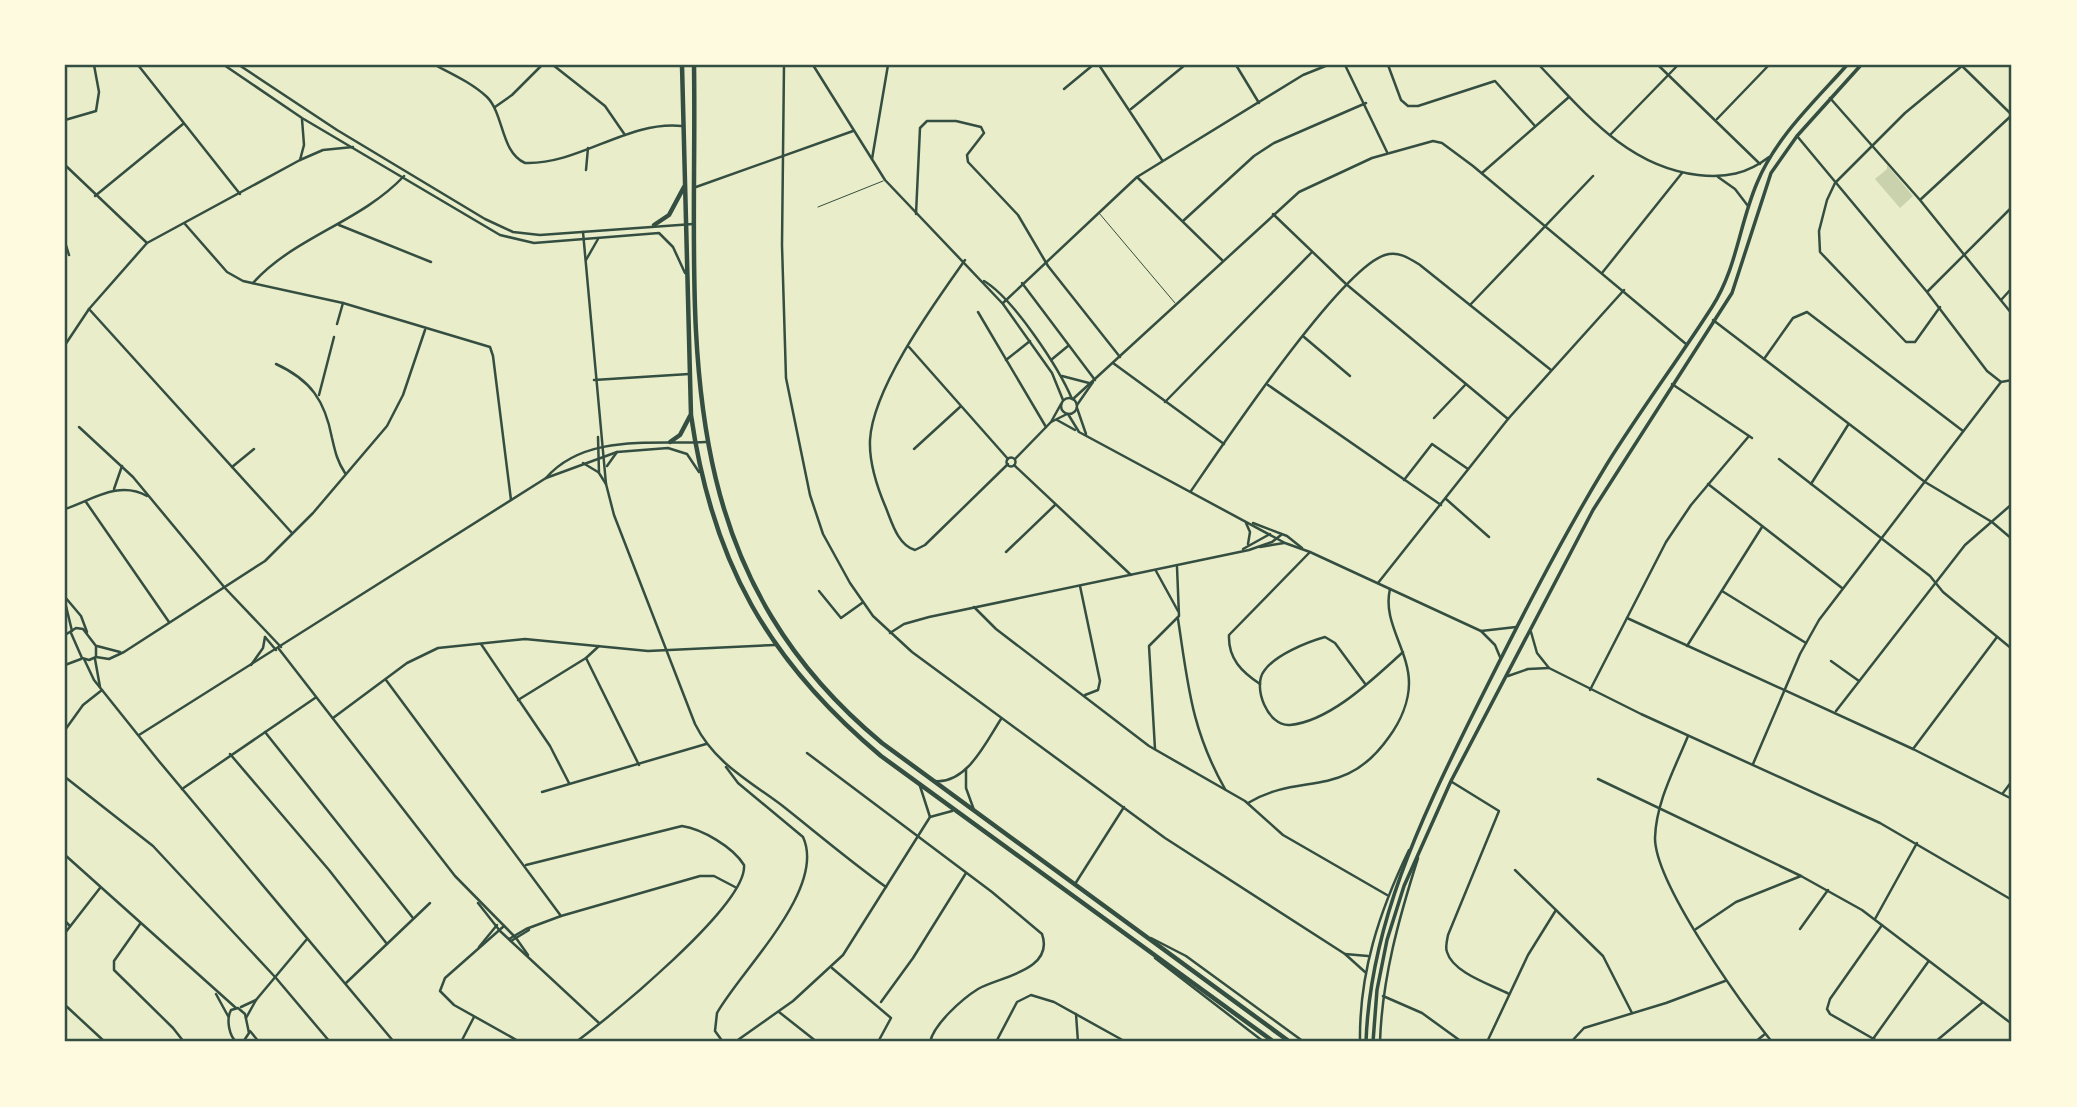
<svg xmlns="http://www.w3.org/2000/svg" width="2077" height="1107" font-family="Overpass,sans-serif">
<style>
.green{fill:#cad2ad}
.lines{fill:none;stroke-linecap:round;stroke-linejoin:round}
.service{stroke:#344e41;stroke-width:1}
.minor{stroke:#344e41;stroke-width:2.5}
.tertiary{stroke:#344e41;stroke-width:2.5}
.secondary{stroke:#344e41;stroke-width:3.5}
.trunk{stroke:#344e41;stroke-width:4.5}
.neatline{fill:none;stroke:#344e41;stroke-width:2.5}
</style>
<rect width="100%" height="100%" fill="#e9edc9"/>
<path class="green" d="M1887 165 1913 196 1900 208 1875 179 1887 169Z"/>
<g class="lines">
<g class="service">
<path d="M818 207 883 181"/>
<path d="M1099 213 1175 303"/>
</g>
<g class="minor">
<path d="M138 65 240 194"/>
<path d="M435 65C452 74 472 83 487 97 504 114 501 153 525 163 579 165 628 120 682 126"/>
<path d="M553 65 605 106 625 135"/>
<path d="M784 65 782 245 786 378 810 495 823 534 850 583 873 616 912 652 1165 838 1345 954 1365 972"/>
<path d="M1099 65 1162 160"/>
<path d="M1236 65 1259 103"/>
<path d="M1345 65 1387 152"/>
<path d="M1388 65 1401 100 1408 106H1418L1495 81 1535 126"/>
<path d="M1658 65 1760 164"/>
<path d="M1064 89 1093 65"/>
<path d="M1830 98 1920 200 2012 314"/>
<path d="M495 107 512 95 542 65"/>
<path d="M1131 109 1185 65"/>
<path d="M1717 119 1769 65"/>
<path d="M65 120 96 111 99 92 94 65"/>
<path d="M1610 135 1678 65"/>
<path d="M1797 136 1927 292 1987 371 2001 382"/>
<path d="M872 159 888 65"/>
<path d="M300 160 304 145 302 119"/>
<path d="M65 165 147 243"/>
<path d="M586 170 588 148"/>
<path d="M1482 173 1569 97"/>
<path d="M1137 177 1222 260"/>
<path d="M696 187 853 131"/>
<path d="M95 196 183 124"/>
<path d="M1920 200 2012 115"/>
<path d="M916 214 920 128 927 121H956L981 127 984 133 967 155 968 162 1018 215 1048 266 1120 357"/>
<path d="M1273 214 1346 284 1508 419"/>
<path d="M1183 221 1254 156 1274 143 1366 103"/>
<path d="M185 224 227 272 243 281 343 303 490 347 493 356 511 500"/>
<path d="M339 225 431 262"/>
<path d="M583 232 606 484 614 515 695 724C715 764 750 781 784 807 818 834 851 862 886 887"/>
<path d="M65 242 69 255"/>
<path d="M965 260C934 304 873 387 870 440 869 463 877 487 886 508 892 523 898 545 915 550L925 545 1008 464"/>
<path d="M1602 273 1682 173"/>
<path d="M253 283C294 237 361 222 404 176"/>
<path d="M1022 283 1095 380"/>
<path d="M1928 291 2012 207"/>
<path d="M2001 300 2012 288"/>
<path d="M1470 305 1593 176"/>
<path d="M1940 307 1915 342H1906L1820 252 1819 231 1827 200 1835 183 1905 113 1962 66"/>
<path d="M89 309 292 533"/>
<path d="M978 312 1046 427"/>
<path d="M1713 320 1925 482 1992 522 2012 539"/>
<path d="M337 324 343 303"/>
<path d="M1304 337 1350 376"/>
<path d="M65 345 89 309 147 243 300 160 323 150 353 147"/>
<path d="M909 347 1008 459"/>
<path d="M1764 359 1793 318 1807 312 1963 431"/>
<path d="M1006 360 1030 341"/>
<path d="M1051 360 1068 346"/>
<path d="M1113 363 1224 444"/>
<path d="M276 364C311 380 325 401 332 438 335 451 337 461 345 473"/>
<path d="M594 380 689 374"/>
<path d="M1672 384 1752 438"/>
<path d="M1268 385 1441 505"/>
<path d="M319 395 334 337"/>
<path d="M1073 399 1299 192 1372 158 1433 141 1442 143 1473 166 1686 344"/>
<path d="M1165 402 1311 253"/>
<path d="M1077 405 1093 382"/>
<path d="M1434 418 1466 384"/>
<path d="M1051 422 1067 414"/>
<path d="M79 427 133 477 225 588 281 647"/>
<path d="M598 437 599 473 606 484"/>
<path d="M914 449 960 407"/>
<circle cx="1011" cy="462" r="4.5"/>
<path d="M1015 459 1051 422 1061 404"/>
<path d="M1779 459 1930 576 1943 592 2012 649"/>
<path d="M583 463 598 472"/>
<path d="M1014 465 1131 575"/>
<path d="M607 466 617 452"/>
<path d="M232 467 254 449"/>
<path d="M546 478C585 433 654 445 706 442"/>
<path d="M1404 480 1432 444 1468 469"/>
<path d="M1708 484 1842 588"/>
<path d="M1811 484 1848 425"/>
<path d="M114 489 122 466"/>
<path d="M1191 491C1222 446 1341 268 1385 255 1399 251 1409 258 1420 265L1551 370"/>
<path d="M1446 499 1489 537"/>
<path d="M86 502 169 622"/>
<path d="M65 509C92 500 119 480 147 496"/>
<path d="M1243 549 1270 534"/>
<path d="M1006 552 1055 505"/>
<path d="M1156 571 1178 611"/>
<path d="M1378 583 1508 419 1624 290"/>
<path d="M1080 586 1100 681 1098 690 1085 695"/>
<path d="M819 591 841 618 862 603"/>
<path d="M1722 591 1806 643"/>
<path d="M974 607 996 629 1149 746 1245 801 1283 835 1387 895"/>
<path d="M1627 618 1913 749 2012 799"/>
<path d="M1178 619C1188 684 1191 729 1225 789"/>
<path d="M890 633 904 624 929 617 1249 550 1272 542 1281 535"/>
<path d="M65 635 76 628 83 629 96 646V657L89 660 82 658 71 633"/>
<path d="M265 637 276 650"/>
<path d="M481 644 550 746 569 783"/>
<path d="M97 646 120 652"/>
<path d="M1687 646 1762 527"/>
<path d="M279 649 455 876 516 938 528 955"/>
<path d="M96 657 109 659 124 652 265 561 313 513 387 426 403 395 425 330"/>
<path d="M586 658 639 765"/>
<path d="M84 659 94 680 158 760 394 1042"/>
<path d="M95 659 100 687"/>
<path d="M1831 661 1859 681"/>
<path d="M65 665 81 659"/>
<path d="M251 665 263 648 265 637"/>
<path d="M386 680 561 916"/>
<path d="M1260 684C1242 672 1228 659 1229 635L1310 552"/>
<path d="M1366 685 1335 643 1325 637C1307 642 1275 655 1264 671 1252 687 1268 727 1290 725 1331 721 1374 678 1403 652"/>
<path d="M1590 690 1666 542 1691 505 1749 436"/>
<path d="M518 700 586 658 599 646"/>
<path d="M1836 711 1965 545 2012 504"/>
<path d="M333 718 407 663 438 648 525 639 648 651 775 645"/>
<path d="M65 730 83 705 102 690"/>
<path d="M265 732 413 918"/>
<path d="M139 735 546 478 617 452 668 448 687 454 699 472"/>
<path d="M1688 736C1675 768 1656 802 1655 838 1655 884 1741 1003 1772 1042"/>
<path d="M1155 749 1149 646 1179 616 1177 567"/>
<path d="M1913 749 1997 637"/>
<path d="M807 753 992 892 1042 934C1055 971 998 977 978 989 962 999 934 1024 930 1042"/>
<path d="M230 754 329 870 387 944"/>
<path d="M1753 764 1800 654 1819 620 2001 382 2012 380"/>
<path d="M966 769V788L974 810"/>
<path d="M65 777 153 846 276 978 330 1042"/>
<path d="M1598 779 1801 876"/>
<path d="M935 781C967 784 986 742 1001 719"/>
<path d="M1452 782 1499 811 1448 935C1447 940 1445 948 1447 952 1453 973 1492 985 1509 994"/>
<path d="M920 786 930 817"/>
<path d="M182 789 315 698"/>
<path d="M542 792 706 744"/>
<path d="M2003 793 2012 781"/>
<path d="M1248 803C1301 771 1344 801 1389 737 1400 722 1409 702 1409 683 1409 650 1382 622 1390 589"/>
<path d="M65 855 236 1008"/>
<path d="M526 865 682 826C702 829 733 847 744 865 748 905 609 1017 576 1042"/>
<path d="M1515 870 1603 956 1632 1013"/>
<path d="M1075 884 1124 807"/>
<path d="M478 903 500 931 599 1023"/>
<path d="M1875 919 1917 843"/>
<path d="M65 921 70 926"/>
<path d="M140 924 114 961V970L173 1028 184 1042"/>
<path d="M504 926 445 978 440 991 454 1005 520 1042"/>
<path d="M1696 929 1736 902 1801 876 1862 910 2012 1024"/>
<path d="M1800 929 1828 890"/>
<path d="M65 933 100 888"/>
<path d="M509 939 526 929 561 916 700 876H714L735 887"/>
<path d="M511 941 529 930"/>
<path d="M479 947 497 925"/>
<path d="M1345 954 1368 956"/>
<path d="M832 968 891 1018 878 1042"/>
<path d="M346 983 430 903"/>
<path d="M216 994 228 1016"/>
<path d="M1383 996 1422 1013 1462 1042"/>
<path d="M881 1002 913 958 966 873"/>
<path d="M65 1005 105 1042"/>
<path d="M241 1007 256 1000"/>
<path d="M779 1012 817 1042"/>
<path d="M1076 1014 1078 1042"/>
<path d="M246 1018 256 1000 307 939"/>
<path d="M250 1031 259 1042"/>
<path d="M1873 1039 1928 962"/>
<path d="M245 1041 254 1042"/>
<path d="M237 1042C229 1037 226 1019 231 1010L238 1008 245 1014 249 1033 243 1042"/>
<path d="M461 1042 474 1017"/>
<path d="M723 1042 715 1031 717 1013C741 970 827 889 803 837L738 783 726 767"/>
<path d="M735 1042 793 1001 843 955 930 817 952 811"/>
<path d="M996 1042 1017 1002 1031 995 1054 1002 1126 1042"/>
<path d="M1487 1042 1528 955 1556 910"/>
<path d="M1571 1042 1584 1028 1666 1003 1725 981"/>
<path d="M1755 1042 1765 1034"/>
<path d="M1879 1042 1830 1014 1827 1009 1830 999 1882 925"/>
<path d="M1935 1042 1983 1002"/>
</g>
<g class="tertiary">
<path d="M224 65 302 118 500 235 534 243 659 233 673 247 685 273"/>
<path d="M239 65 337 130 485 219 513 232 540 235 693 224"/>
<path d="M813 65 885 180 1003 304 1052 373 1063 400"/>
<path d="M1539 65C1585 113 1628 167 1698 175 1726 178 1747 174 1769 157"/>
<path d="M1961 65 2012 115"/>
<path d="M1718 177 1735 189 1748 206"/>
<path d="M586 260 598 239"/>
<path d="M984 281C1013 298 1059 368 1072 399"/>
<path d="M1003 303 1137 177 1303 75 1328 65"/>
<path d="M1062 376 1089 383"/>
<circle cx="1069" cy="406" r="8"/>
<path d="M1077 408 1086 434"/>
<path d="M1068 414 1079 432 1285 543 1310 552 1481 631 1495 645 1500 657"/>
<path d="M1057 420 1075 430"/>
<path d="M1246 523 1250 532 1248 544"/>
<path d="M1253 523 1287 536 1302 548"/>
<path d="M1260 547 1284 543"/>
<path d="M65 597 81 616 87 632"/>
<path d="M65 602 72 631"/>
<path d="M1481 631 1516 627"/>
<path d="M1531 632 1537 653 1549 668 1641 714 1880 823 2012 900"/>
<path d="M1508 676 1528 669 1549 668"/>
<path d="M1151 938 1186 956 1304 1042"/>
<path d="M1155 958 1264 1042"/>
<path d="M1360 1042C1359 973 1379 912 1409 850"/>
<path d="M1380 1042C1382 978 1399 918 1418 858"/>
</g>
<g class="secondary">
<path d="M1366 1042C1370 926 1420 821 1471 718 1514 632 1557 546 1607 464 1640 411 1678 360 1712 307 1737 268 1739 225 1757 183 1776 137 1815 101 1847 65"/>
<path d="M1373 1042 1377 990 1387 940 1404 886 1451 781 1593 510 1732 293 1771 173 1797 136 1861 65"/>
</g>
<g class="trunk">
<path d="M682 65 691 415C712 562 768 661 881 756L1274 1042"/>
<path d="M694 65C698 322 660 559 882 743L1290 1042"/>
<path d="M654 225 669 215 684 187"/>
<path d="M670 442 680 435 690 416"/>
</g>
</g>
<rect width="2077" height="1107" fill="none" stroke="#fefae0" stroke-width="133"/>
<rect x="66" y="66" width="1944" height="974" class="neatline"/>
</svg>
